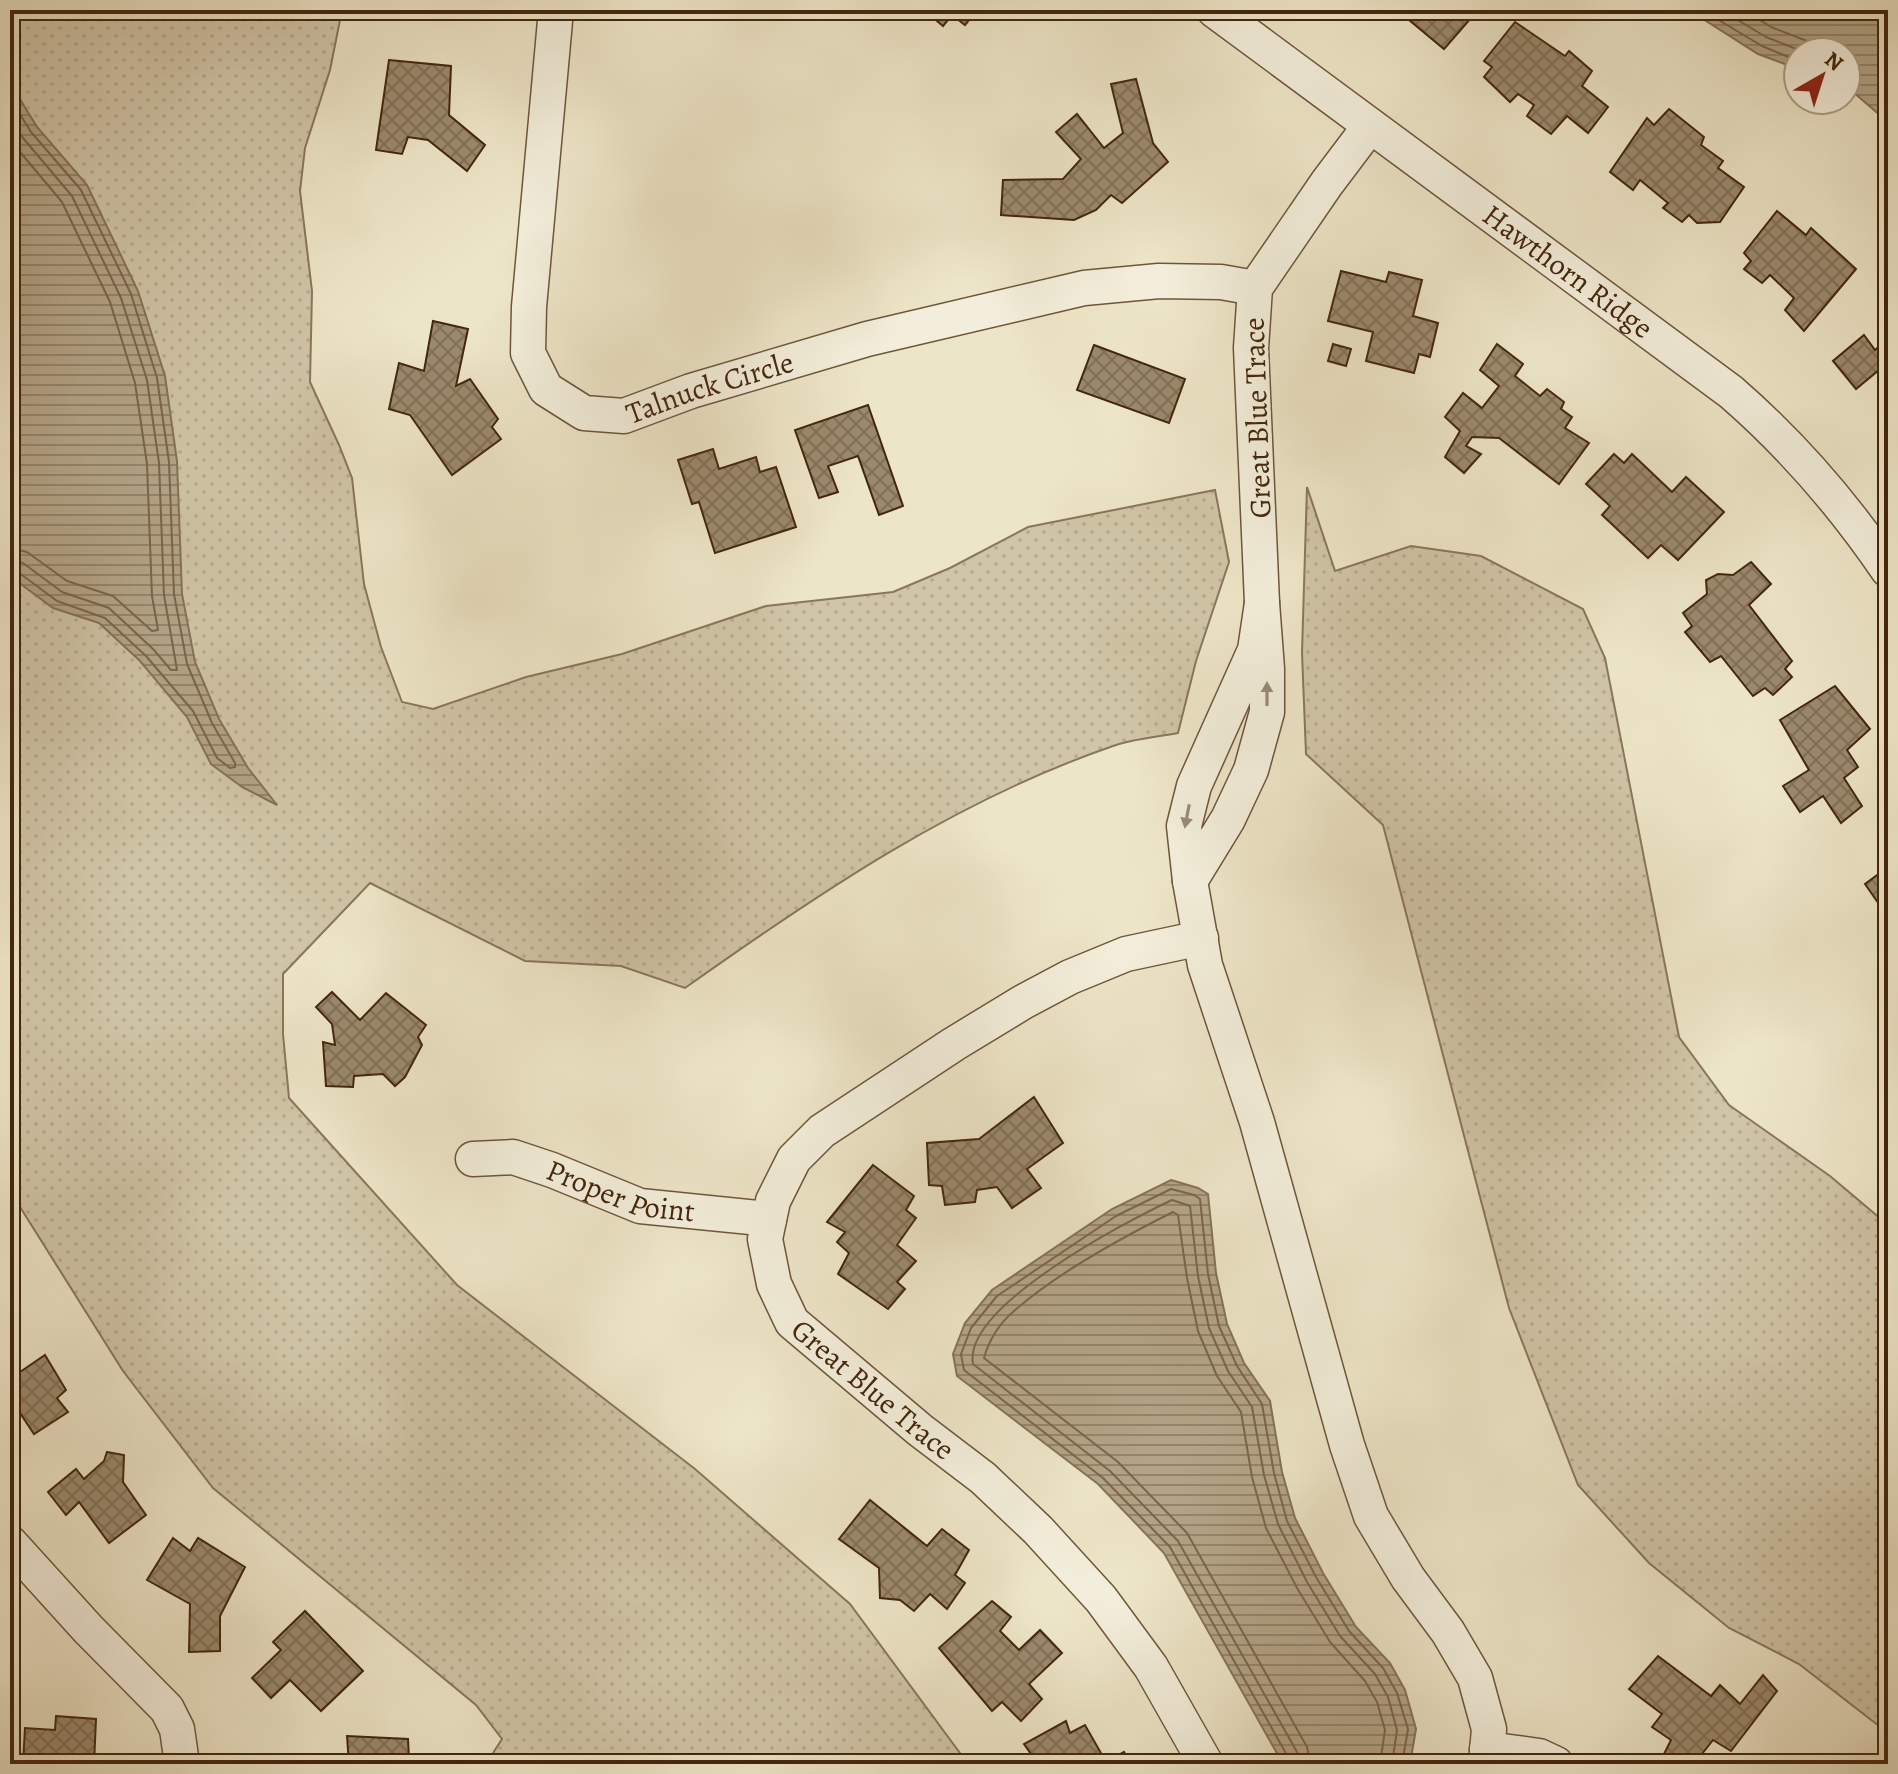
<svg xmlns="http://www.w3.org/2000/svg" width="1898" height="1774" font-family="Alegreya,serif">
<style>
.grass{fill:url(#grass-dots);stroke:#8a765a;stroke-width:2}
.water{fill:url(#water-rules);stroke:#867256;stroke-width:2}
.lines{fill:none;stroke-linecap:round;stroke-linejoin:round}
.shore{stroke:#7b654a;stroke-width:2}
.building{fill:url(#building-cross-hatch);stroke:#43260c;stroke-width:2}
.minor-casing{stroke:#6e563b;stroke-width:37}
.minor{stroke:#f3eedb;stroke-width:34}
.oneway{fill:#9b8a74}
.labels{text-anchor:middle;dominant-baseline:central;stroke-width:7;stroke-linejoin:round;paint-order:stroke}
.street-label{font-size:30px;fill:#43260c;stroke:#f3eedb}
</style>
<defs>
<pattern id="grass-dots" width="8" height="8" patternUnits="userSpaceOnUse" patternTransform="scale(2)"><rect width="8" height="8" fill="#d0c5a7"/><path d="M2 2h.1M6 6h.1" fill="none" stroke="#b4a98f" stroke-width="1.8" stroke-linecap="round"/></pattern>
<pattern id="water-rules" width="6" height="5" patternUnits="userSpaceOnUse" patternTransform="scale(2)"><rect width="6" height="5" fill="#b3a487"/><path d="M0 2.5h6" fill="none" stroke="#93856d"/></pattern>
<pattern id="building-cross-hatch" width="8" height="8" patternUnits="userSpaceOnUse" patternTransform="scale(2)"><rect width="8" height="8" fill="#9b896d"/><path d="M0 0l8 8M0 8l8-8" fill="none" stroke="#807058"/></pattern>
</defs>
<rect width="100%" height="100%" fill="#ede5c7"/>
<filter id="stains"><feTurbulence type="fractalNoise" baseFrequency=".0025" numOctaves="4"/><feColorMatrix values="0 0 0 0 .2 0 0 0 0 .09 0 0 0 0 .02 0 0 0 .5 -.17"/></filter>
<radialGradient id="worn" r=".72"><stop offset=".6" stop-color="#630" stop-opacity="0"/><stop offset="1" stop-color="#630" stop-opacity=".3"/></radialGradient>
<g class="grass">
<path d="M10 10H342L330 70 305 148 300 191 312 291 310 382 339 445 352 478 364 584 381 647 402 702 433 709 526 677 622 654 766 606 893 592 950 568 1028 527 1215 490 1229 562 1196 661 1178 733C1157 737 1133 739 1113 746 956 800 819 893 685 988L621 966 525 961 370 883 283 974V1034L289 1098 457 1285 695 1469 850 1604 968 1764H486L502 1739 476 1705 213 1488 123 1371 10 1191Z"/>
<path d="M1307 487 1335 571 1411 546 1481 556 1583 609 1605 658 1679 1037 1729 1105 1830 1176 1888 1225V1733L1799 1664 1729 1628 1649 1563 1578 1485 1509 1308 1383 825 1306 754 1302 653Z"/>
</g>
<g class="water">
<path d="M1689 10H1888V122L1853 92 1846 89V52H1798V69L1758 54Z"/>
<path d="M10 83 37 127 87 185 138 291 165 376 177 461 182 594 195 662 219 719 248 768 277 805 242 787 211 764 187 717 140 661 99 623 53 608 10 576Z"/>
<path d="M1171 1180 1198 1188 1208 1194 1216 1273 1227 1324 1244 1363 1270 1401 1282 1472 1295 1518 1323 1573 1356 1627 1390 1663 1405 1690 1416 1729 1410 1764H1283L1164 1553 1098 1484 957 1376 953 1354 965 1323 992 1290 1112 1209Z"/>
</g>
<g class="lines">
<g class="shore">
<path d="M1702 10 1762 46 1798 61"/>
<path d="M1721 10 1766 37 1804 52"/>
<path d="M1744 10 1771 27 1812 43 1822 52"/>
<path d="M10 98 31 132 81 190 131 294 157 378 169 462 174 594 187 664 212 723 235 763V767L230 768 217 758 193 711 146 656 105 618 57 601 18 572 10 570"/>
<path d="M10 118 23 138 72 196 121 298 147 380 159 463 164 595 177 670H171L153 649 109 608 62 592 23 563 10 560"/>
<path d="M10 140 62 202 110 302 135 383 147 464 152 596 158 630 152 631 113 596 67 581 27 552 10 548"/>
<path d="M1289 1764 1288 1757 1170 1547 1103 1478 964 1370 961 1354 971 1328 997 1296 1116 1216 1171 1189 1194 1195 1200 1199 1208 1274 1219 1326 1237 1366 1262 1404 1274 1473 1287 1521 1316 1577 1349 1631 1383 1668 1397 1693 1408 1729 1402 1764"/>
<path d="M1299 1764 1297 1752 1178 1541 1110 1471 973 1364C962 1307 1127 1221 1172 1200L1190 1206 1198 1276 1209 1328 1228 1371 1252 1407 1264 1475 1278 1524 1307 1582 1340 1636 1375 1674 1388 1697 1397 1730 1392 1764"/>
<path d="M1311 1764 1307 1747 1187 1533 1118 1462 984 1358C989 1340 1000 1323 1014 1311 1055 1275 1123 1237 1173 1212L1178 1215 1187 1278 1198 1331 1217 1376 1241 1412 1252 1477 1266 1528 1297 1588 1330 1642 1365 1681 1377 1702 1385 1730 1380 1764"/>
</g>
</g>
<g class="building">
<path d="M924 10H977L965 25 952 15 943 26Z"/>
<path d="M1397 10H1478L1444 49Z"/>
<path d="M1515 22 1565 56 1569 51 1592 71 1582 86 1608 107 1588 133 1567 116 1551 134 1527 116 1534 105 1518 94 1510 102 1484 77 1492 67 1484 61Z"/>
<path d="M389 60 451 66 449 115 485 145 467 171 428 140 408 137 402 154 376 150Z"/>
<path d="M1136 79 1153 143 1168 162 1122 203 1111 195 1096 210 1074 220 1001 215 1003 180 1063 179 1081 159 1056 132 1077 114 1104 148 1123 133 1111 84Z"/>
<path d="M1669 109 1704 137 1701 145 1723 161 1718 168 1744 187 1720 222 1697 223 1689 215 1682 222 1663 208 1668 203 1640 180 1633 190 1610 172 1647 118 1654 125Z"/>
<path d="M1777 211 1806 235 1811 228 1856 269 1804 331 1785 310 1794 298 1770 275 1762 283 1744 269 1751 261 1744 253Z"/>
<path d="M1341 271 1386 282 1389 272 1422 280 1413 316 1438 323 1430 357 1419 354 1414 373 1366 361 1373 332 1328 321Z"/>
<path d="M433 321 468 329 456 386 470 379 498 419 492 427 501 439 452 475 410 415 389 409 399 363 424 371Z"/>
<path d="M1864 335 1875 350 1888 339V380L1879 370 1856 389 1833 361Z"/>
<path d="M1333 344 1351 349 1346 366 1328 361Z"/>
<path d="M1497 344 1523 364 1515 376 1540 396 1547 389 1564 402 1561 409 1572 417 1565 428 1589 443 1559 484 1499 438 1472 437 1466 446 1481 454 1464 473 1445 457 1460 431 1445 417 1463 393 1482 408 1499 386 1480 370Z"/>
<path d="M1094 345 1185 379 1169 423 1077 390Z"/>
<path d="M868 405 903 506 879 515 858 456 828 466 838 492 819 498 795 430Z"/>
<path d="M713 449 719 469 756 457 760 472 776 467 796 527 715 553 699 502 692 504 678 460Z"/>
<path d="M1614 454 1624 463 1632 454 1672 492 1686 477 1724 512 1678 560 1661 545 1648 558 1602 515 1610 506 1586 484Z"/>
<path d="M1751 562 1771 584 1749 605 1792 661 1785 669 1792 677 1773 695 1765 688 1753 696 1721 656 1710 662 1685 632 1692 626 1683 613 1707 594 1706 580 1718 574 1733 575Z"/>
<path d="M1835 686 1870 729 1847 750 1858 767 1844 778 1862 806 1841 823 1823 796 1800 812 1783 786 1809 770 1780 720Z"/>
<path d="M1888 867V917L1865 884Z"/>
<path d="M332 992 360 1020 386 993 426 1025 418 1037 422 1045 405 1077 395 1086 383 1074 354 1076 353 1087 326 1086 323 1042 335 1045 332 1024 316 1007Z"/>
<path d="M1034 1097 1063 1143 1027 1169 1041 1188 1012 1208 997 1187 977 1190 975 1202 945 1205 942 1186 929 1185 927 1143 979 1139Z"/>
<path d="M873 1165 914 1196 906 1210 916 1218 897 1245 916 1261 897 1282 905 1289 888 1309 838 1274 849 1253 837 1242 845 1232 827 1222Z"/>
<path d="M45 1355 66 1390 57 1398 68 1412 34 1434 14 1404 10 1405V1372H20Z"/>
<path d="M107 1452 124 1455 123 1482 146 1515 109 1543 79 1502 66 1515 48 1492 76 1469 84 1479 104 1461Z"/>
<path d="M870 1500 927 1546 942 1529 969 1550 955 1575 965 1583 947 1609 930 1594 914 1611 900 1600 880 1598 879 1568 839 1539Z"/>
<path d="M173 1538 190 1551 198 1538 245 1567 220 1616V1651L189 1652 190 1604 147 1580Z"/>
<path d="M992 1601 1011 1617 1000 1631 1019 1650 1040 1630 1062 1653 1029 1684 1042 1699 1021 1721 1002 1702 992 1711 939 1648Z"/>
<path d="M305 1611 363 1671 321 1711 290 1680 271 1698 252 1678 281 1650 273 1642Z"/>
<path d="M1658 1656 1711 1696 1720 1685 1740 1704 1763 1675 1777 1691 1731 1751 1713 1740 1694 1764H1675L1664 1754 1671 1740 1652 1727 1662 1714 1629 1689Z"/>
<path d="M56 1716 96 1719 94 1764H23L25 1728 55 1730Z"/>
<path d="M1066 1721 1070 1733 1085 1725 1106 1762 1124 1752 1130 1764H1038L1024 1744Z"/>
<path d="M347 1736 408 1739 409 1759 396 1761V1764H349Z"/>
</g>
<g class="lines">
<defs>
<g id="minor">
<path id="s1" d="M556 10 529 307 528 353 546 389 584 413 624 416 691 391 867 339 1084 288 1159 281 1221 282 1255 288"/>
<path id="s2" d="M1214 10 1731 392C1792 445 1843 504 1888 570"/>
<path d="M1262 603 1255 650 1194 786 1184 826 1190 881 1205 965 1257 1122 1347 1445 1371 1516 1408 1578 1448 1632 1475 1678 1489 1729 1486 1764"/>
<path d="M1190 881 1228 819 1251 770 1267 712V669L1262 603 1251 348 1255 288 1327 183 1370 126"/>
<path id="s3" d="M1201 938 1126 954 1070 977 1023 1002 954 1044 822 1131 794 1159 773 1201 765 1239 774 1284 792 1322 920 1430 983 1478 1038 1530 1101 1599 1151 1667 1206 1764"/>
<path id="s4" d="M473 1159 513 1157 552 1170 640 1206 769 1219"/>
<path d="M10 1543 88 1629 167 1709 177 1729 182 1764"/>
<path d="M1487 1749 1539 1756 1556 1764"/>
</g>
</defs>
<use href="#minor" class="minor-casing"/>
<use href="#minor" class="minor"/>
</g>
<defs><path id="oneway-solid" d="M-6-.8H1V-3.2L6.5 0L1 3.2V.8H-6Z" transform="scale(2)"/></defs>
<g class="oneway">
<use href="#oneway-solid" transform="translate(1267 694) rotate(-90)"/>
<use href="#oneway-solid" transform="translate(1187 816) rotate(101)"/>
</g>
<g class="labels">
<g class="street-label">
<text stroke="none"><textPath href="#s2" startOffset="440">Hawthorn Ridge</textPath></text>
<text stroke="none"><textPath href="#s1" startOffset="560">Talnuck Circle</textPath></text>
<text transform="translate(1257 418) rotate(-92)">Great Blue Trace</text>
<text stroke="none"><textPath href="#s4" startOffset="154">Proper Point</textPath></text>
<text stroke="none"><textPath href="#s3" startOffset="748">Great Blue Trace</textPath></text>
</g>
</g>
<rect width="1898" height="1774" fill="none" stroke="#ede5c7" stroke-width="40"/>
<rect x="12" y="12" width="1874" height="1750" fill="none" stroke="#43260c" stroke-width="4"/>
<rect x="20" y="20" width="1858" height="1734" fill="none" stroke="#43260c" stroke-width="2"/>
<g transform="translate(1822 76) rotate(39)"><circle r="38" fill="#f3eedb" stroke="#ad9e88" stroke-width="2"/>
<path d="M0-6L14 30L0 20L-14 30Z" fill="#8f2418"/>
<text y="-12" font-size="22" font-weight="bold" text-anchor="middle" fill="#43260c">N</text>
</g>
<rect width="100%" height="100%" filter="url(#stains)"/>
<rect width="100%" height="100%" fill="url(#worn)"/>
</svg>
